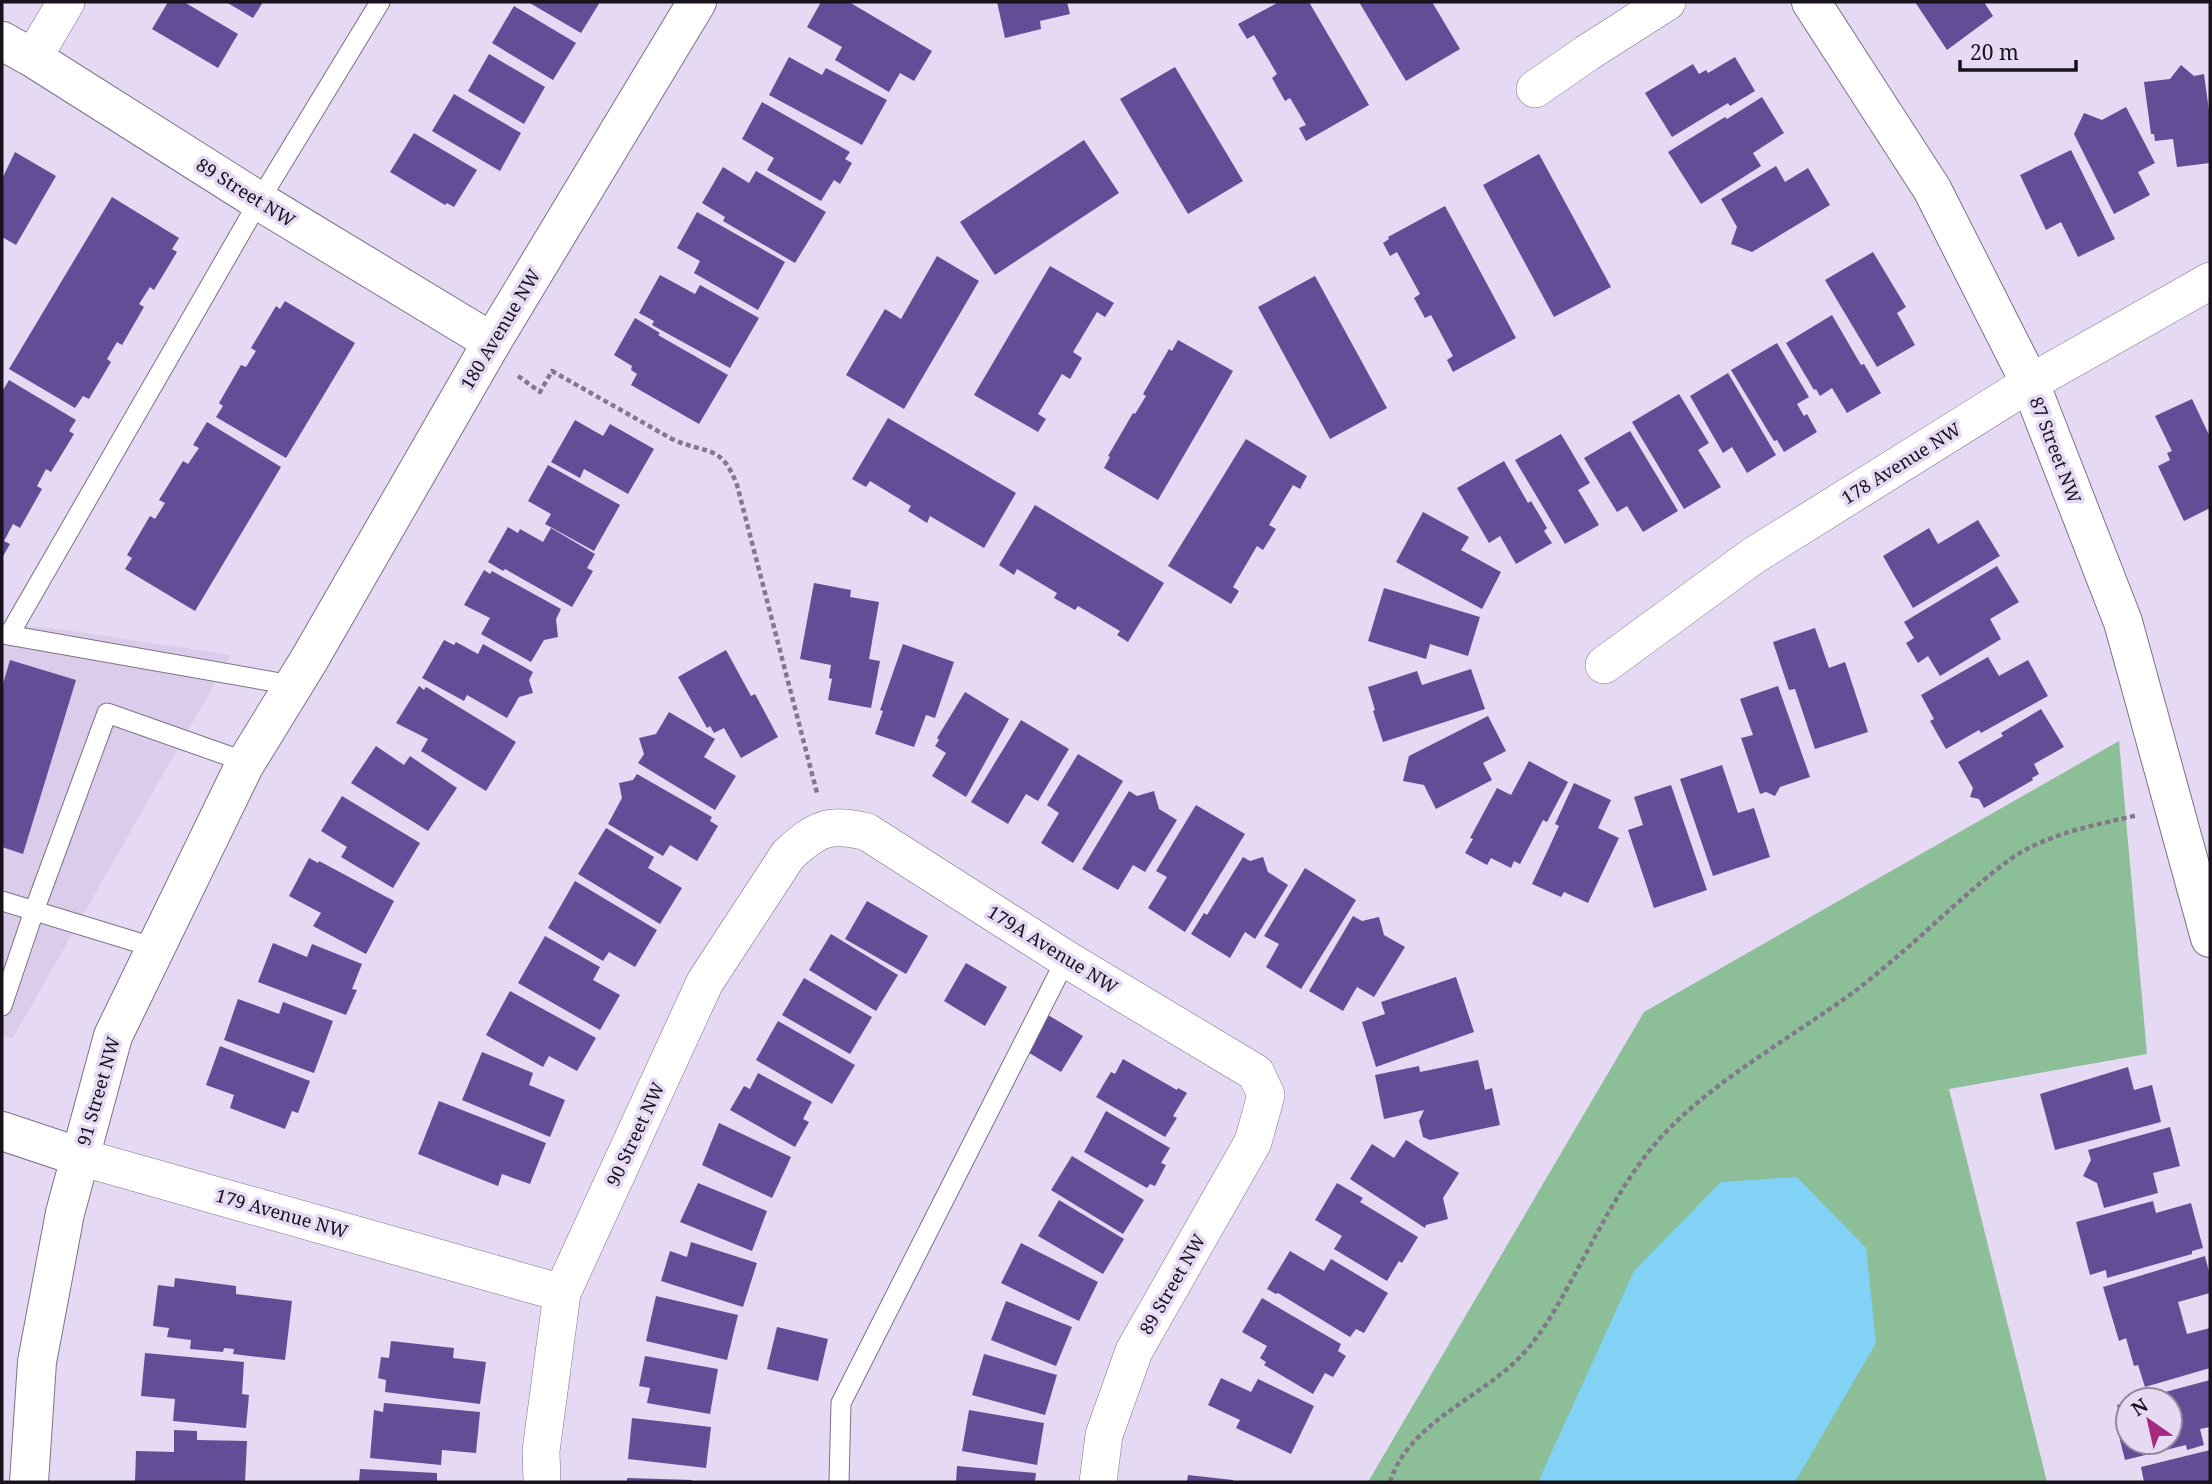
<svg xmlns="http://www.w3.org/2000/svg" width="2212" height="1484" font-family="'Noto Serif',serif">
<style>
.built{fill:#dcccec}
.green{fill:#8cbe98}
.water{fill:#82d2f6}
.building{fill:#634d97}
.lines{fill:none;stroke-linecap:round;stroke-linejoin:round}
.service-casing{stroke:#7d7188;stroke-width:21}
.minor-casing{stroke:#7d7188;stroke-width:38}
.tertiary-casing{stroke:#7d7188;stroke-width:40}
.path{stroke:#81788a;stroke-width:4.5;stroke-dasharray:5 3.5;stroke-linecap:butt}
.service{stroke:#fff;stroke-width:19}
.minor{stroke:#fff;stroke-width:37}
.tertiary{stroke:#fff;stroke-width:38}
.labels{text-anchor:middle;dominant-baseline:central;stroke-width:7;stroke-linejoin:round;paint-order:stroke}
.street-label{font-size:18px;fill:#17121b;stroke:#e6d9f3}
</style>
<rect width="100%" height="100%" fill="#e6d9f3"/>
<path class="built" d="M2 624 53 628 231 655 13 1038 2 1036Z"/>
<path class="green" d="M2119 741 2147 1054 1949 1089 2047 1482H1368L1644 1012Z"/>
<path class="water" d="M1797 1177 1866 1248 1876 1343 1795 1482H1538L1634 1271 1721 1182Z"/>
<g class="building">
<path d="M168 2H184L238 34 218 68 152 29Z"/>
<path d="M226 2H263L253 18Z"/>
<path d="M528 2H600L581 33Z"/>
<path d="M821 2H849L932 51 914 81 900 73 889 92 835 60 842 47 807 27Z"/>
<path d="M997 2H1067L1070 14 1040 21 1041 29 1005 38Z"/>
<path d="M1279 2H1309L1369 105 1306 141 1299 128 1306 125 1290 98 1285 101 1272 78 1277 74 1254 35 1247 39 1238 24Z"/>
<path d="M1359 2H1432L1460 49 1406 81Z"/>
<path d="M1915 2H1984L1993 16 1947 50Z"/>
<path d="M514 6 576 43 553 80 492 43Z"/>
<path d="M489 54 545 87 524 124 468 91Z"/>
<path d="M789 57 822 75 826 68 887 100 862 145 769 95Z"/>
<path d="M1735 57 1755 91 1730 106 1728 103 1672 137 1645 93 1693 64 1699 74 1706 70 1708 73Z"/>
<path d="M2181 65 2194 76 2204 74 2210 118V163L2177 167 2173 139 2155 141 2154 134H2151L2144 82 2170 79Z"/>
<path d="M1175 67 1243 181 1188 214 1120 99Z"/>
<path d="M454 94 521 133 500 171 432 131Z"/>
<path d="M1762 97 1784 133 1753 153 1761 166 1701 204 1668 152 1725 117 1727 119Z"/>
<path d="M762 102 850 152 845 159 852 163 840 184 834 180 821 201 767 170 774 158 742 139Z"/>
<path d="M2126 107 2155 163 2138 172 2150 195 2114 214 2074 134 2084 113 2102 120Z"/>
<path d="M414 133 477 170 454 207 447 203 445 205 390 172Z"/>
<path d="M1084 140 1119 193 995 275 960 222Z"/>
<path d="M2071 150 2115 239 2078 257 2061 222 2046 230 2020 175Z"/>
<path d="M15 152 56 176 16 245 2 237V179Z"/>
<path d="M1539 154 1611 287 1554 317 1483 185Z"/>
<path d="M1776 166 1785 182 1808 168 1830 205 1752 252 1731 244 1737 227 1721 199Z"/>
<path d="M723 167 749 183 756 171 826 212 795 263 723 221 725 217 702 203Z"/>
<path d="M112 197 179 238 172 249 177 252 154 290 150 287 139 304 144 307 122 345 117 342 107 359 111 362 89 399 83 396 75 408 9 369Z"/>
<path d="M1445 206 1516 338 1453 372 1447 360 1453 356 1431 315 1425 318 1414 298 1420 294 1397 252 1390 256 1383 243 1389 239 1388 237Z"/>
<path d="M697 212 785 262 758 310 694 273 700 261 677 248Z"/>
<path d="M1873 252 1906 307 1897 313 1915 345 1877 367 1825 280Z"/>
<path d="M937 256 979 281 904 409 846 375 885 309 901 319Z"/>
<path d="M1050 266 1114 303 1105 317 1097 312 1073 352 1082 358 1070 379 1062 374 1038 414 1046 419 1038 432 974 395Z"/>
<path d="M660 275 695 294 700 285 759 318 730 368 652 325 654 321 639 313Z"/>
<path d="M1315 276 1387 408 1330 439 1258 307Z"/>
<path d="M285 301 355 343 286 458 216 417 223 406 219 403 241 365 246 367 256 351 251 348 276 306 280 309Z"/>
<path d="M1832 315 1861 365 1864 364 1881 393 1847 413 1832 388 1820 396 1816 389 1814 390 1786 343Z"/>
<path d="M635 318 660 333 658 335 728 375 699 424 631 385 637 374 631 370 632 366 614 355Z"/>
<path d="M1178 340 1233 371 1158 500 1104 468 1110 457 1108 456 1133 413 1135 414 1146 396 1143 394 1169 349 1172 351Z"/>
<path d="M1777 343 1809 397 1797 404 1804 416 1807 414 1817 432 1784 452 1777 440 1774 441 1731 370Z"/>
<path d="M1728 373 1776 455 1747 473 1732 447 1723 453 1690 396Z"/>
<path d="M9 380 76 420 69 431 74 434 51 472 46 469 37 486 42 489 20 528 13 524 4 541 10 544 2 558V392Z"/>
<path d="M1679 394 1709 443 1698 450 1721 487 1684 509 1632 422Z"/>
<path d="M2192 399 2210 437V508L2184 521 2158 466 2170 460 2167 453 2172 451 2155 416Z"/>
<path d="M888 418 1016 493 984 548 930 516 927 523 908 511 911 506 870 481 866 487 852 479Z"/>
<path d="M575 420 603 436 610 424 654 449 628 494 584 469 580 478 551 462Z"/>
<path d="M207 422 281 467 195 611 125 569 132 558 127 555 150 516 155 519 165 503 159 500 183 461 188 464 199 448 193 445Z"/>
<path d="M1630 431 1678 511 1643 532 1627 506 1617 512 1584 458Z"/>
<path d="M1561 434 1590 483 1578 490 1599 525 1565 544 1515 460Z"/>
<path d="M1246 439 1307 476 1300 489 1293 485 1269 525 1276 529 1263 550 1257 546 1233 587 1239 591 1231 604 1168 566Z"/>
<path d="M1504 461 1528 503 1531 501 1547 528 1544 531 1552 543 1516 564 1500 536 1489 543 1457 488Z"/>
<path d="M548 465 620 505 594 551 545 524 551 514 528 501Z"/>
<path d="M1035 505 1164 583 1128 642 1117 635 1120 631 1078 606 1075 610 1054 598 1057 593 1017 569 1014 575 999 565Z"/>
<path d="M1423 512 1469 537 1461 550 1501 572 1482 609 1396 562Z"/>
<path d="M1978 520 2000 556 1913 608 1883 556 1929 528 1938 544Z"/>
<path d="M508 527 518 533 520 529 543 542 551 528 595 554 587 568 593 571 572 607 505 569 503 571 488 562Z"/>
<path d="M1997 566 2019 602 1990 619 2001 639 1940 676 1928 656 1918 663 1906 643 1914 638 1904 622Z"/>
<path d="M484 570 490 574 492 571 561 609 556 619 558 637 544 640 531 662 481 634 490 618 464 605Z"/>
<path d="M814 583 851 590 850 597 879 602 869 659 880 661 871 708 828 700 832 679 829 678 831 665 800 659Z"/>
<path d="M1384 588 1480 617 1468 656 1430 644 1426 659 1368 641Z"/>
<path d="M1815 628 1829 668 1845 662 1868 732 1815 749 1795 689 1789 690 1773 642Z"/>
<path d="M444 640 454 645 456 642 478 654 483 644 533 672 529 680 533 693 519 697 507 718 467 695 464 701 422 678Z"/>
<path d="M903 644 954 662 935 718 926 715 914 747 875 734 883 711 880 710Z"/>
<path d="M726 650 751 696 755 694 778 737 741 758 724 728 714 733 710 726 707 728 678 677Z"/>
<path d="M1988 657 1999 676 2028 660 2048 696 1981 733 1979 730 1946 749 1930 721 1934 719 1921 695Z"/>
<path d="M10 660 76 680 23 854 2 847V687Z"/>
<path d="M1471 669 1485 709 1383 742 1373 711 1375 710 1368 687 1417 671 1422 685Z"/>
<path d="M419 686 424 690 426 687 516 742 486 791 421 751 428 739 396 723Z"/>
<path d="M1778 686 1810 777 1780 787 1775 796 1766 792 1760 794 1741 738 1753 735 1740 699Z"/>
<path d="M965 692 1009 719 966 797 932 776 946 753 935 746 939 740 937 738Z"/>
<path d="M2041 709 2064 747 2034 764 2039 774 2032 778 2033 780 1984 808 1979 799 1970 797 1973 788 1958 762 2003 736 2001 733Z"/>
<path d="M669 712 715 739 704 757 736 776 715 810 638 763 644 754 639 738 656 734Z"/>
<path d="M1488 716 1506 751 1483 763 1492 780 1436 809 1424 785 1403 781 1409 756Z"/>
<path d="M1021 720 1069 749 1038 801 1026 794 1008 824 971 802Z"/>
<path d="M376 746 404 765 410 756 457 788 428 831 351 783Z"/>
<path d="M1078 754 1123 781 1073 863 1041 843 1059 813 1047 805Z"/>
<path d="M1529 761 1568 782 1547 822 1543 820 1520 864 1514 861 1511 868 1491 858 1487 865 1465 853 1473 839 1470 838 1497 788 1511 795Z"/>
<path d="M1722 765 1738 813 1754 808 1770 857 1713 876 1680 779Z"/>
<path d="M637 774 712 817 710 821 718 826 697 861 670 845 663 856 608 824 622 798 619 783 633 780Z"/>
<path d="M1574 783 1611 800 1598 828 1619 838 1588 903 1564 892 1561 897 1532 884 1559 826 1555 824Z"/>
<path d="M1671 785 1707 890 1654 908 1628 830 1643 825 1634 797Z"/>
<path d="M1129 791 1137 796 1154 791 1159 809 1177 820 1145 872 1133 865 1118 890 1082 869Z"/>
<path d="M342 796 420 843 393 888 341 857 347 847 321 831Z"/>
<path d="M1196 805 1245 834 1185 932 1148 908 1167 877 1156 871Z"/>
<path d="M606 828 654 857 648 868 682 888 660 924 578 874Z"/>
<path d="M1243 857 1250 861 1263 857 1268 872 1288 885 1255 939 1245 932 1230 958 1191 934 1204 913 1207 915Z"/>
<path d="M309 858 318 863 319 861 394 901 366 954 313 926 321 913 289 896Z"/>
<path d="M1305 868 1356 900 1301 989 1266 967 1279 944 1264 936Z"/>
<path d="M575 881 657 930 635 967 609 952 603 961 548 928Z"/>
<path d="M867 901 928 936 906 974 845 939Z"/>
<path d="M1353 916 1362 921 1379 917 1384 935 1405 947 1374 997 1357 987 1343 1011 1309 991Z"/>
<path d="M831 934 898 975 876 1011 809 970Z"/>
<path d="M545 936 600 967 593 980 620 995 600 1030 518 983Z"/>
<path d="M273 943 307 957 312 944 362 964 352 989 357 990 346 1015 258 982Z"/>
<path d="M966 963 1007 987 985 1026 944 1001Z"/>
<path d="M1456 977 1474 1032 1376 1067 1362 1022 1385 1014 1381 1002Z"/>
<path d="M804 978 872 1017 850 1054 782 1015Z"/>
<path d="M510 991 596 1038 577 1071 549 1056 543 1067 486 1035Z"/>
<path d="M238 999 279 1014 283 1002 333 1021 314 1073 224 1040Z"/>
<path d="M1043 1012 1083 1036 1061 1072 1021 1048Z"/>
<path d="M778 1021 855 1065 832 1104 756 1060Z"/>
<path d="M220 1046 310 1081 298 1113 292 1111 285 1129 230 1108 234 1095 206 1085Z"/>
<path d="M482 1052 533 1073 529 1085 565 1100 550 1137 462 1100Z"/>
<path d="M1123 1059 1177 1090 1178 1088 1187 1093 1173 1116 1177 1118 1165 1137 1096 1097 1111 1072 1115 1074Z"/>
<path d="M1478 1060 1485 1090 1492 1088 1500 1125 1430 1140 1423 1137 1419 1121 1424 1110 1384 1119 1375 1075 1419 1066 1420 1072Z"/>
<path d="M2128 1067 2134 1090 2152 1085 2161 1122 2055 1150 2040 1094Z"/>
<path d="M758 1073 812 1102 803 1119 809 1122 795 1147 730 1110 744 1086 750 1089Z"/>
<path d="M439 1101 546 1143 530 1184 502 1174 498 1186 418 1154Z"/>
<path d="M1106 1111 1170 1148 1161 1163 1166 1165 1155 1186 1150 1184 1147 1188 1084 1152Z"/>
<path d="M719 1123 791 1157 772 1198 702 1165Z"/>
<path d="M2170 1127 2180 1166 2153 1173 2158 1193 2104 1208 2097 1183 2083 1176 2091 1160 2088 1150Z"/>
<path d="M1406 1140 1459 1173 1443 1198 1448 1219 1426 1225 1425 1228 1350 1179 1372 1144 1394 1158Z"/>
<path d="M1072 1156 1144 1200 1123 1234 1051 1190Z"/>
<path d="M698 1183 767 1211 752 1251 680 1222Z"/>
<path d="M1337 1183 1363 1198 1360 1202 1418 1237 1402 1263 1399 1261 1387 1281 1334 1249 1342 1236 1315 1220Z"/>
<path d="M1059 1200 1124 1239 1103 1274 1038 1236Z"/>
<path d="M2153 1201 2156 1213 2191 1203 2203 1248 2192 1251V1254L2107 1278 2106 1270 2090 1275 2076 1222Z"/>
<path d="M691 1242 757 1263 743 1307 661 1281 670 1251 687 1257Z"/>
<path d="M1021 1243 1098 1282 1079 1321 1001 1283Z"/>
<path d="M1290 1251 1324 1271 1331 1259 1388 1293 1364 1333 1356 1329 1350 1337 1278 1293 1276 1294 1267 1289Z"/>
<path d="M2205 1256 2210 1276V1293L2178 1302 2187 1334 2210 1328V1368L2145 1387 2138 1365 2134 1366 2126 1338 2119 1341 2103 1287Z"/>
<path d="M175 1278 236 1286V1294L292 1301 285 1360 233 1354 234 1349 224 1348 223 1352 190 1349 191 1340 167 1337 169 1328 153 1326 158 1285 174 1287Z"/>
<path d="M656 1296 738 1315 727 1360 646 1341Z"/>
<path d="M1262 1298 1341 1344 1338 1351 1346 1356 1333 1377 1325 1373 1313 1394 1264 1365 1266 1362 1260 1358 1267 1346 1242 1332Z"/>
<path d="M1006 1301 1072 1327 1056 1366 991 1340Z"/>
<path d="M777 1327 828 1339 818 1381 767 1369Z"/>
<path d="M391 1341 454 1348 453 1358 486 1362 480 1404 385 1392 386 1380 378 1378 381 1357 389 1358Z"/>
<path d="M145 1353 244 1362 242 1394 249 1395 246 1428 173 1421 175 1399 141 1396Z"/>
<path d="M984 1354 1057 1375 1045 1415 972 1395Z"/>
<path d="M645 1356 718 1369 710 1414 647 1403 650 1388 639 1386Z"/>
<path d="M1221 1378 1251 1392 1258 1379 1314 1406 1291 1454 1236 1428 1240 1420 1208 1405Z"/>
<path d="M2210 1380V1427L2200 1429 2204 1445 2187 1450 2186 1445 2125 1460 2118 1432 2123 1430 2117 1405 2128 1402V1442H2170V1400L2139 1399Z"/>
<path d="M384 1403 480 1412 476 1453 442 1450 441 1465 370 1458 374 1410 383 1412Z"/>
<path d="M969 1410 1044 1423 1037 1465 962 1451Z"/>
<path d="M632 1418 711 1427 706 1468 628 1459Z"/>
<path d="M174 1430 197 1431V1440L247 1441 245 1482H135L136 1451 174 1452Z"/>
<path d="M2210 1450V1482H2144L2141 1467Z"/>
<path d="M957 1466 1036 1473 1035 1482H956Z"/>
<path d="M360 1469 437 1473V1482H359Z"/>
<path d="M1188 1475 1233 1480V1482H1187Z"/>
<path d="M627 1478 692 1480V1482H627Z"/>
</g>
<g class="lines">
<defs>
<g id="service">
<path d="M2 634 292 685"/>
<path d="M9 635 259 201 380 2"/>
<path d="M2 901 156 948"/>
<path d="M2 1006 34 911 107 713 246 762"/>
<path d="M839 1482 841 1403 1066 959"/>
</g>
<g id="minor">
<path d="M33 58 66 2"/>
<path d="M1535 89 1587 53 1667 2"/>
<path d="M1604 665 1753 556 2030 383 2210 281"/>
<path d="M80 1157 562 1293"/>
<path d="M542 1482 541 1451 562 1293 705 982 788 855C816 829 829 822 867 832L1066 959 1256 1073 1266 1095 1253 1142 1134 1351 1104 1435 1098 1482"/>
</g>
<g id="tertiary">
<path d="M1811 2 1932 189 2030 383 2123 622 2210 938"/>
<path d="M2 41 33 58 259 201 492 342"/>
<path d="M2 1131 80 1157"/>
<path d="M29 1482 37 1362 65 1213 113 1036 244 766 309 660 492 342 697 2"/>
</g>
</defs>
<use href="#service" class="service-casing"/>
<use href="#minor" class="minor-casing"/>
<use href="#tertiary" class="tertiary-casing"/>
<g class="path">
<path d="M518 376 540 392 552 371 672 439C707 455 721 443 737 485L817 793"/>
<path d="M1390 1482C1409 1422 1480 1399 1521 1356 1542 1334 1557 1307 1571 1281 1596 1236 1618 1190 1650 1150 1702 1086 1789 1040 1855 991 1893 962 1928 929 1964 897 1983 881 2004 861 2027 849 2061 831 2100 824 2138 815"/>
</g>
<use href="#service" class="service"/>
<use href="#minor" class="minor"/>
<use href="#tertiary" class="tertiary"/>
</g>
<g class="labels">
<g class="street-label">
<text transform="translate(246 192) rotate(32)">89 Street NW</text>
<text transform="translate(500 329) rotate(-59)">180 Avenue NW</text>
<text transform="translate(2056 450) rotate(69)">87 Street NW</text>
<text transform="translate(1901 463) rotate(-32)">178 Avenue NW</text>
<text transform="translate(1053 949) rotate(32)">179A Avenue NW</text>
<text transform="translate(98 1091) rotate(-74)">91 Street NW</text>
<text transform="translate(635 1134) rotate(-65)">90 Street NW</text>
<text transform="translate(282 1213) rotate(16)">179 Avenue NW</text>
<text transform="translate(1172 1284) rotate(-60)">89 Street NW</text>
</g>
</g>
<rect width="2212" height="1484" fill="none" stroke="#17121b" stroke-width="7"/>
<g transform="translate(2149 1421) rotate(326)"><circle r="33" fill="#e6d9f3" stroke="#93899d" stroke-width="2"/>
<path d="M0-5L12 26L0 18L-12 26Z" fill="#a62a7e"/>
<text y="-10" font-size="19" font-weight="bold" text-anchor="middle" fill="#17121b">N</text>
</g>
<path d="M1960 60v10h116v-10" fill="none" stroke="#17121b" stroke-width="3.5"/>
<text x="1970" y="60" font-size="21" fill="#17121b" stroke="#e6d9f3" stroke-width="5" paint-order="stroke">20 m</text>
</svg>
